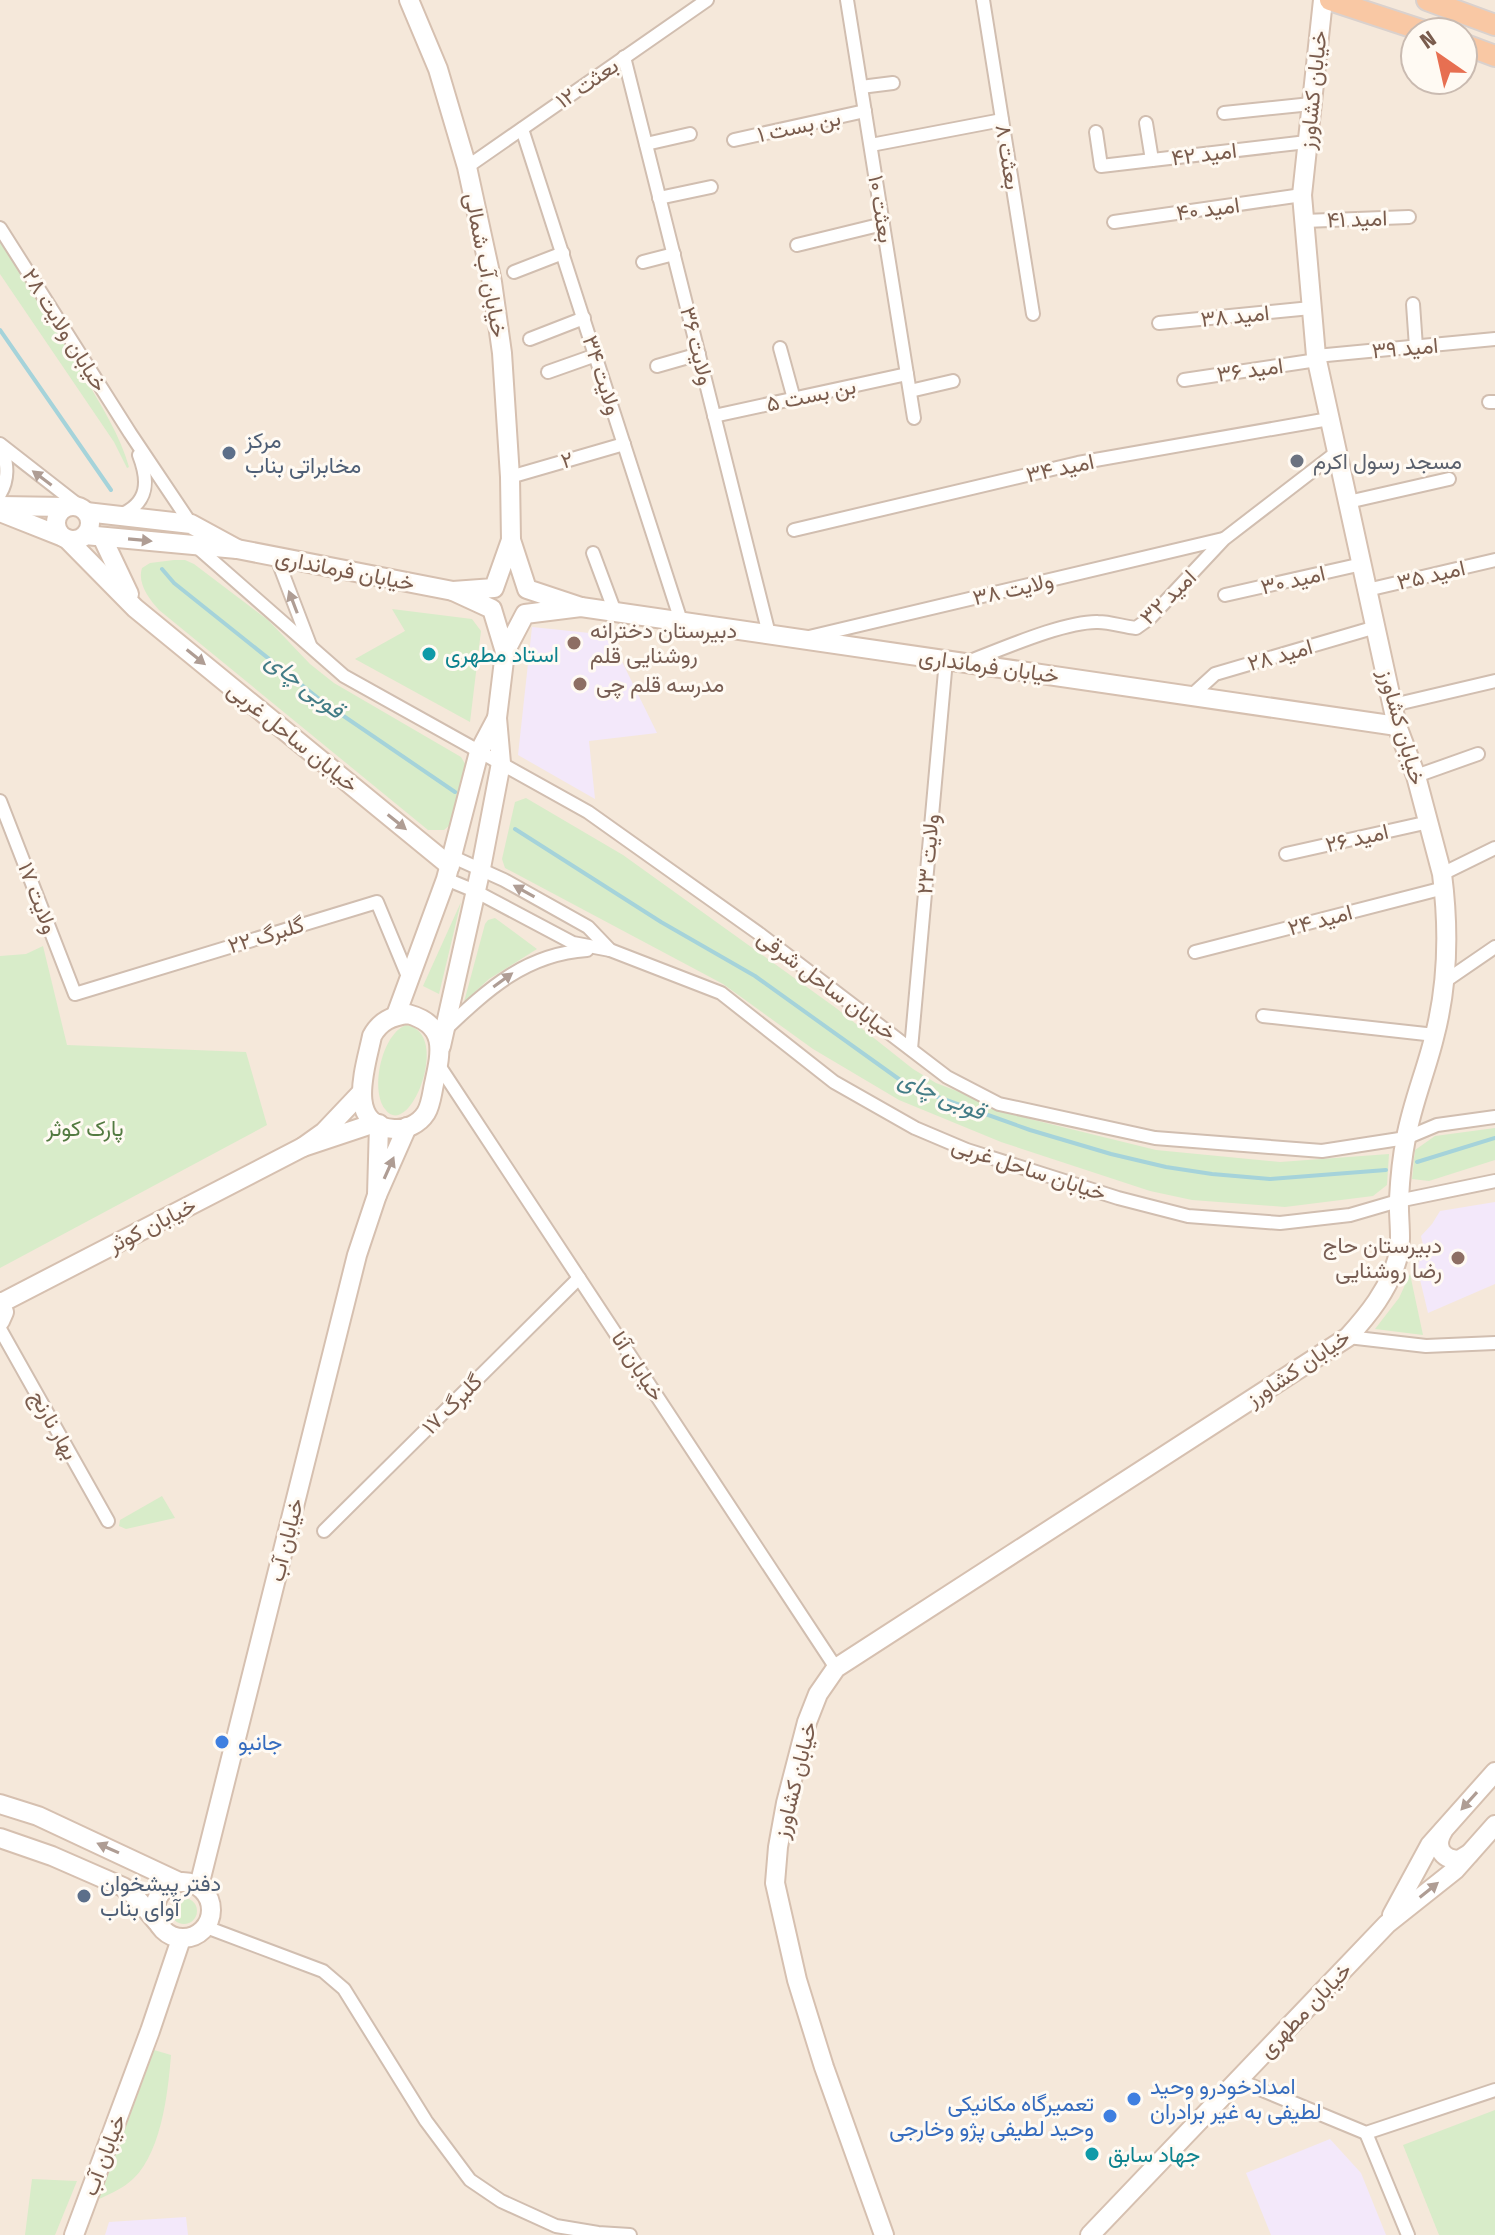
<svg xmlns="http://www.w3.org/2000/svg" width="1495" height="2235" font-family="'Fira Sans Condensed',Vazirmatn,sans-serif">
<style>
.residential{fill:#f5e8da;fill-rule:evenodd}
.education{fill:#f3e8fa}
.green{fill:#d8ecc9}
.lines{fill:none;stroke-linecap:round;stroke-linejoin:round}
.stream{stroke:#a5d3da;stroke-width:4}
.minor-casing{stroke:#d1beb0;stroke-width:16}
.secondary-casing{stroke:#d6c0b0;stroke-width:22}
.trunk-casing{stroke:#dad1cd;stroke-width:24}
.minor{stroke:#fff;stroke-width:12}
.secondary{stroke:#fff;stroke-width:18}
.trunk{stroke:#f9c8a4;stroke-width:20}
.oneway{fill:#af9d94}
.service-dot{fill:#5c6f8a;stroke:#fffaf3;stroke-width:3}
.worship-dot{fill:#6b7280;stroke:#fffaf3;stroke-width:3}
.education-dot{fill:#8d6e63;stroke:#fffaf3;stroke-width:3}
.culture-dot{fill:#0f9aa8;stroke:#fffaf3;stroke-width:3}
.shop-dot{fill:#3f7fe0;stroke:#fffaf3;stroke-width:3}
.labels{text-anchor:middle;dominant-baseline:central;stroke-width:6;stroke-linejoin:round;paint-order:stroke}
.street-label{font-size:22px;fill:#7a5c4d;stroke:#fffaf3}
.service-label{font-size:22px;fill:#4e5e75;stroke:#fffaf3;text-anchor:start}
.worship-label{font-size:22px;fill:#5b616d;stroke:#fffaf3;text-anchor:start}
.education-label{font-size:22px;fill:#785e54;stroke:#fffaf3;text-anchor:start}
.culture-label{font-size:22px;fill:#0d838f;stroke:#fffaf3;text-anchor:start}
.park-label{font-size:22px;fill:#537a41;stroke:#fffaf3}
.shop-label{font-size:22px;fill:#366cbe;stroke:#fffaf3;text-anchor:start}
.water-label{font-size:24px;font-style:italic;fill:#437c86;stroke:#fffaf3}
</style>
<rect width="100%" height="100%" fill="#fdf6ec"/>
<path class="residential" d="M0 0H1495V2235H0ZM1415 32H1463V80H1415Z"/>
<g class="education">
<path d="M532 627 609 635 657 733 589 741 595 799 518 755Z"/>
<path d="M1495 1202V1284L1428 1313 1417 1267 1424 1249 1421 1236 1432 1224 1440 1211Z"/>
<path d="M1330 2139 1361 2173 1386 2235H1271L1246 2173Z"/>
<path d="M186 2217 188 2235H105L109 2222Z"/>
</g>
<g class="green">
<path d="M0 241C29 286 58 332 85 378 102 407 120 435 129 467L127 468 114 442 0 274Z"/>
<path d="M174 560H185L194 564 268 620 310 664 334 683 461 757 467 767 450 825 444 830H428L159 610C149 599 137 583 142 568L150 563Z"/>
<path d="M392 609 472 619 481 631 470 722 355 659 405 631Z"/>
<path d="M526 798 623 855 836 1008 913 1069 936 1083 1030 1119 1156 1150 1280 1162 1389 1154 1387 1185 1373 1196 1285 1207 1192 1200 1150 1191 1001 1142 899 1100 813 1049 723 984 505 868 502 859 515 802Z"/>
<path d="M461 902 439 994 423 986Z"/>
<path d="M495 918 537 949 489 979 464 1002 485 924 488 920Z"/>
<path d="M43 946 67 1045 246 1052 267 1125 0 1268V956L26 954Z"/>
<path d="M406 1025C453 1032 409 1143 385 1109 370 1089 382 1034 406 1025Z"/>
<path d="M1495 1128V1160L1429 1181 1412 1179 1415 1150 1435 1136Z"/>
<path d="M1410 1274 1423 1335 1375 1329 1399 1298Z"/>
<path d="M162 1496 175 1518 126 1529 119 1526 120 1520Z"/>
<circle cx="184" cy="1911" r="13"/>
<path d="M154 2050 171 2055C168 2093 161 2160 127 2184 119 2190 108 2195 99 2199Z"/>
<path d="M1495 2110V2235H1439L1403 2145Z"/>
<path d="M32 2179 77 2181 55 2235H25Z"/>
</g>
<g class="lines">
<g class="stream">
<path d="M0 330 111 490"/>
<path d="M162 569 174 583 323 702 455 792"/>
<path d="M515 829 661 922 755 976 903 1082 932 1095 1030 1130 1111 1154 1166 1167 1212 1174 1270 1179 1386 1170"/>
<path d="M1417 1162 1495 1138"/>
</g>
<defs>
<g id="minor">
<path d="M847 0 914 418"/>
<path d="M983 0 1033 314"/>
<path d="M624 57 769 634"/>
<path d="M861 87 893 83"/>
<path d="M1224 113 1311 104"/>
<path d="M1146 123 1152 160"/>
<path d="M522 129 681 621"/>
<path d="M1096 132 1101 166 1307 142"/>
<path d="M734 140 865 111"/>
<path d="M646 144 690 134"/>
<path d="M871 145 1002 120"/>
<path d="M467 167 707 0"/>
<path d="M659 198 711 187"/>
<path d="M1304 221 1409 217"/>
<path d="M1114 222 1302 195"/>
<path d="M0 228 130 433 191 524"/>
<path d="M797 245 883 224"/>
<path d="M643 262 674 254"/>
<path d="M514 272 563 253"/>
<path d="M1413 304 1416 347"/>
<path d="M1159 323 1311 308"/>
<path d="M530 339 584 318"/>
<path d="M780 348 794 399"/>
<path d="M1316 356 1495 339"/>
<path d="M657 366 699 354"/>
<path d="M548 372 596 355"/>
<path d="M1184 380 1317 360"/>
<path d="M910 391 953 381"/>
<path d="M1489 402H1495"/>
<path d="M714 416 907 374"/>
<path d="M0 444 82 508"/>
<path d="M510 477 624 444"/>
<path d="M0 494C9 479 7 465 3 448"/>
<path d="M1348 502 1449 479"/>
<path d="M120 515C149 503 149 481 139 455"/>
<path d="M794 530 1078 463 1329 419"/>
<path d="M197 547 344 676 588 812 761 935 947 1077 999 1104 1155 1138 1322 1151 1406 1138 1437 1125 1495 1117"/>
<path d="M593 553 615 612"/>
<path d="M276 556 310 645"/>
<path d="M1367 590 1495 560"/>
<path d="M1225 595 1362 564"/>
<path d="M809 637 1223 539"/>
<path d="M970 661C1002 649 1065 621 1098 622 1111 622 1124 627 1136 628L1150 618 1224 539 1337 452"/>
<path d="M1191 696 1215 674 1376 627"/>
<path d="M1393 705 1495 681"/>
<path d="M1416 776 1478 754"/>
<path d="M0 801 75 994 377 902 409 979"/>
<path d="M1286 854 1429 822"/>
<path d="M453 857 504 880 588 927 610 950"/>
<path d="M1442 874 1495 848"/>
<path d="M446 879 475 891 573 943 610 950 721 993 834 1082 915 1128 967 1150 1118 1198 1188 1216 1280 1223 1350 1215 1398 1201 1495 1181"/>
<path d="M1195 952 1444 888"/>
<path d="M1444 982 1495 947"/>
<path d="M1263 1016 1435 1035"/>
<path d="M446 1029C488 989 526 954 587 950"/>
<path d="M911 1049 946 660"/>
<path d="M438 1064 836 1668"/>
<path d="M0 1329 108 1521"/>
<path d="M1348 1337 1426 1346 1495 1343"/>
<path d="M324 1531 579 1278"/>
<path d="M206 1927 323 1971 344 1989 426 2121 470 2180 501 2201 556 2226 598 2233 630 2235"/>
<path d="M1238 2080 1366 2133 1495 2090"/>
<path d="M1366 2133 1408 2235"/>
</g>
<g id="secondary">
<path d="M409 0 438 69 467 167 492 282 502 353 510 477 511 540"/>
<circle cx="73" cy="523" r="17"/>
<path d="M0 506 66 507"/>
<path d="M0 512 63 537"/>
<path d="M85 535 237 549 191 524 86 512"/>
<path d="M102 537 129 594"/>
<path d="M67 539 135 608 450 866"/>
<path d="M511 540 527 589 581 607 525 614 505 652 492 609 453 591 494 588Z"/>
<path d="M237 549 453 591"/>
<path d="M581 607 1397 726"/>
<path d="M497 718 505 652"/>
<path d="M408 1014C448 1025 441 1052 434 1084 432 1093 431 1105 426 1113 419 1124 406 1130 394 1129 344 1126 366 1066 372 1036 380 1021 392 1016 408 1014Z"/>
<path d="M396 1015 446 879 479 752 497 718 501 763 481 868 441 1046"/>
<path d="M360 1094 324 1132 303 1147 375 1123"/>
<path d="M379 1124 377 1195 407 1127"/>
<path d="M0 1302 4 1312 0 1321"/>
<path d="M1 1303 303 1147"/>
<path d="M0 1804 38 1816 179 1882"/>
<path d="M1443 1831C1434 1846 1441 1859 1459 1860L1469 1854"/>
<path d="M0 1838 52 1856 123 1887 134 1895 157 1922"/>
<circle cx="183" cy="1910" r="28"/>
<path d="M199 1886 357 1255 377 1195"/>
<path d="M1392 1915 1430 1845 1495 1772"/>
<path d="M74 2235 150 2031 181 1939"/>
<path d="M884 2235 824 2067 797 1980 775 1883 778 1847 786 1803 807 1722 818 1694 836 1668 1348 1337C1369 1314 1388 1290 1397 1260 1403 1239 1398 1220 1399 1199 1400 1179 1402 1158 1406 1138 1412 1104 1426 1071 1434 1038 1448 985 1449 928 1442 874L1416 776 1397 726 1316 356 1302 195 1323 0"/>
<path d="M1090 2235 1387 1924 1455 1870 1495 1825"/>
</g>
<g id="trunk">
<path d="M1330 0 1427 32"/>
<path d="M1427 0 1495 25"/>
<path d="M1463 44 1495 56"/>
</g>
</defs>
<use href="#minor" class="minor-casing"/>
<use href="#secondary" class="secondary-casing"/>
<use href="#trunk" class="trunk-casing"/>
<use href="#minor" class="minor"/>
<use href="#secondary" class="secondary"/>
<use href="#trunk" class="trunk"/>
</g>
<defs><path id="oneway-solid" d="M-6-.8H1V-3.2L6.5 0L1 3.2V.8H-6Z" transform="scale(2)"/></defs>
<g class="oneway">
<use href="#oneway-solid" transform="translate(42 478) rotate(-143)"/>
<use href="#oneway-solid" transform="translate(140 540) rotate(5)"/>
<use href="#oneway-solid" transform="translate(293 602) rotate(-111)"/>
<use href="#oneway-solid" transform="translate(196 657) rotate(39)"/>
<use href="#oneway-solid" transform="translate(397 822) rotate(39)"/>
<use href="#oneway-solid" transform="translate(524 891) rotate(-151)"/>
<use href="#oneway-solid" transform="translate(503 980) rotate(-36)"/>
<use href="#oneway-solid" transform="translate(389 1168) rotate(-66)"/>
<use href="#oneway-solid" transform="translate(1469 1801) rotate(132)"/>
<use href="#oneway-solid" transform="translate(108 1848) rotate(-156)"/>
<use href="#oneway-solid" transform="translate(1429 1890) rotate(-39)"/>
</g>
<g class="service-dot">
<circle cx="229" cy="453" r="8"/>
<circle cx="84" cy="1896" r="8"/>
</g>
<circle class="worship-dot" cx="1297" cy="461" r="8"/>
<g class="education-dot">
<circle cx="574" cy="643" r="8"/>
<circle cx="580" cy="684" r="8"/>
<circle cx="1458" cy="1258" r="8"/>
</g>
<g class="culture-dot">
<circle cx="429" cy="654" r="8"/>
<circle cx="1092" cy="2154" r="8"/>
</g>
<g class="shop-dot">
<circle cx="222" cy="1742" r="8"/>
<circle cx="1134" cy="2099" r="8"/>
<circle cx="1110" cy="2116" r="8"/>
</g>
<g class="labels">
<g class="street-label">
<text transform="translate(587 83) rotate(-35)">بعثت ۱۲</text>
<text transform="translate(1313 90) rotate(-84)">خیابان کشاورز</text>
<text transform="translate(799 126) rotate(-12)">بن بست ۱</text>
<text transform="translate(1204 154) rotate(-7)">امید ۴۲</text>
<text transform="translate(1008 157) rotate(81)">بعثت ۸</text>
<text transform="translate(881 209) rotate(81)">بعثت ۱۰</text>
<text transform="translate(1208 209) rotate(-8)">امید ۴۰</text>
<text transform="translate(1357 219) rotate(-2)">امید ۴۱</text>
<text transform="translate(486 265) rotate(79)">خیابان آب شمالی</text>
<text transform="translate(1235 316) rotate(-6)">امید ۳۸</text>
<text transform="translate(65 330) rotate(58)">خیابان ولایت ۲۸</text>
<text transform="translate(697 346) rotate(76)">ولایت ۳۶</text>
<text transform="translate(1405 348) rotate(-5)">امید ۳۹</text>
<text transform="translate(1250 370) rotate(-8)">امید ۳۶</text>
<text transform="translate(602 375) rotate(72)">ولایت ۳۴</text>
<text transform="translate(811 395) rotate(-12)">بن بست ۵</text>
<text transform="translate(567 460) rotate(-16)">۲</text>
<text transform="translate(1060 468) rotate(-12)">امید ۳۴</text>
<text transform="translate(345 570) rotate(11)">خیابان فرمانداری</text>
<text transform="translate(1431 575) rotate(-13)">امید ۳۵</text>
<text transform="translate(1293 580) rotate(-13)">امید ۳۰</text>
<text transform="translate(1013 589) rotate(-13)">ولایت ۳۸</text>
<text transform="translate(1168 597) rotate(-44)">امید ۳۲</text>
<text transform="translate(1280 655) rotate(-16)">امید ۲۸</text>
<text transform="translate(989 666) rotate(8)">خیابان فرمانداری</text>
<text transform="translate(1402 727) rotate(74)">خیابان کشاورز</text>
<text transform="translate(293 737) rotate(39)">خیابان ساحل غربی</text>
<text transform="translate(1357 838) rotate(-13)">امید ۲۶</text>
<text transform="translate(928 854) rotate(-85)">ولایت ۲۳</text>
<text transform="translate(38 898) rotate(69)">ولایت ۱۷</text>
<text transform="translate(1320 920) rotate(-15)">امید ۲۴</text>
<text transform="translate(266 935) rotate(-17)">گلبرگ ۲۲</text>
<text transform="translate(827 985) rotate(37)">خیابان ساحل شرقی</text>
<text transform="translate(1029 1169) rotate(18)">خیابان ساحل غربی</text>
<text transform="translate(152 1225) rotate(-27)">خیابان کوثر</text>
<text transform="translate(638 1366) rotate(57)">خیابان آنا</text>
<text transform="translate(1298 1368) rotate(-34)">خیابان کشاورز</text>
<text transform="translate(452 1404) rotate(-45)">گلبرگ ۱۷</text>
<text transform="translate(54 1425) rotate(61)">بهار نارنج</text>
<text transform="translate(286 1540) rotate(-76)">خیابان آب</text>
<text transform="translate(795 1780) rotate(-76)">خیابان کشاورز</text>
<text transform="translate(1305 2010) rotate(-46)">خیابان مطهری</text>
<text transform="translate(104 2155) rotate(-69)">خیابان آب</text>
</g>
<g class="service-label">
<text x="245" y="440">مرکز<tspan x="245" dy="25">مخابراتی بناب</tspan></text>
<text x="100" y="1883">دفتر پیشخوان<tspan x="100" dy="25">آوای بناب</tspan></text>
</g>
<g class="worship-label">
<text x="1313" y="461">مسجد رسول اکرم</text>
</g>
<g class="education-label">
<text x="590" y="630">دبیرستان دخترانه<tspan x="590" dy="25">روشنایی قلم</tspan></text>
<text x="596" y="684">مدرسه قلم چی</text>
<text x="1442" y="1245" text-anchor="end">دبیرستان حاج<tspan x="1442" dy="25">رضا روشنایی</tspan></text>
</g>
<g class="culture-label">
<text x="445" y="654">استاد مطهری</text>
<text x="1108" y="2154">جهاد سابق</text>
</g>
<g class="park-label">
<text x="85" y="1128">پارک کوثر</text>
</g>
<g class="shop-label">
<text x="238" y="1742">جانبو</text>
<text x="1150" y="2086">امدادخودرو وحید<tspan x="1150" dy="25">لطیفی به غیر برادران</tspan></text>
<text x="1094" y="2103" text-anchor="end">تعمیرگاه مکانیکی<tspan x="1094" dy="25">وحید لطیفی پژو وخارجی</tspan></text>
</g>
<g class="water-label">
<text transform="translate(305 685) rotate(38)">قوبی چای</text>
<text transform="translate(942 1095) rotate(23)">قوبی چای</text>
</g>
</g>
<g transform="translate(1439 56) rotate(326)"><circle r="38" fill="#fffaf3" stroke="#cabbb1" stroke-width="2"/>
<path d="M0-6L14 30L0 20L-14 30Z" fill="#e76f51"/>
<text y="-12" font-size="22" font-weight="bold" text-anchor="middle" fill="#7a5c4d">N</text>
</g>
</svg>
